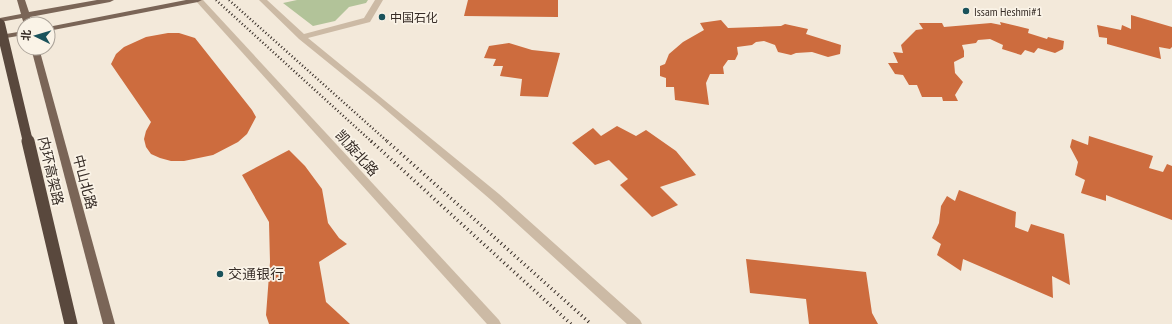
<svg xmlns="http://www.w3.org/2000/svg" width="1172" height="324" font-family="'PT Sans Narrow','Noto Sans SC',sans-serif">
<style>
.green{fill:#b2c399}
.building{fill:#cd6c3e}
.lines{fill:none;stroke-linecap:round;stroke-linejoin:round}
.minor{fill:#ccbaa5;fill-rule:evenodd}
.major{fill:#7a6557;fill-rule:evenodd}
.rail-far1{stroke:#372d27;stroke-width:2.5;stroke-dasharray:1 2.5;stroke-linecap:butt}
.rail{stroke:#372d27;stroke-width:3.5;stroke-dasharray:1 3.5;stroke-linecap:butt}
.highway-bridge-far1{stroke:#59483d;stroke-width:10}
.highway-bridge{stroke:#59483d;stroke-width:13}
.poi-dot{fill:#1a525b;stroke:#faf3e7;stroke-width:1.5}
.labels{text-anchor:middle;dominant-baseline:central;stroke-width:3.5;stroke-linejoin:round;paint-order:stroke}
.far-poi-label{font-size:12px;fill:#372d27;stroke:#faf3e7;text-anchor:start}
.street-label{font-size:14px;fill:#372d27;stroke:#faf3e7}
.poi-label{font-size:14px;fill:#372d27;stroke:#faf3e7;text-anchor:start}
</style>
<rect width="100%" height="100%" fill="#f3e9da"/>
<path class="green" d="M297 0H368L366 3 349 7 335 21 313 26 283 3Z"/>
<g class="building">
<path d="M468 0H558V17L464 16Z"/>
<path d="M1131 15 1172 27V47L1170 49 1159 47 1161 59 1107 44V38L1099 37 1097 25 1121 30 1122 25 1131 29Z"/>
<path d="M721 20 728 28 781 26 785 24 808 29 806 34 841 45 840 54 828 57 812 52 796 53 791 55 778 52 775 45 764 41 756 42 752 45 737 47 738 54 735 60H728L723 67 724 74H710L706 83 709 105 675 100 674 87H666V78L660 76V66L665 64 669 54 683 42 704 30 700 23Z"/>
<path d="M1000 22 1029 29 1028 33 1047 39 1048 37 1064 41 1063 49 1055 53 1038 48 1034 53 1025 50 1021 55 1002 49 1003 45 990 39 978 40 976 43 962 45 964 51V57L954 62 955 73 963 82 955 95 958 101H943L942 97H922L917 85H909L903 75 895 74 888 63H898L893 52 903 53 901 45 916 30 923 29 919 23H942L944 27 991 23 1001 25Z"/>
<path d="M168 33H179L195 38 252 110 256 117 247 134 238 142 213 155 184 161H171L160 158 151 154 146 147 144 139 146 131 151 122 111 64 116 54 124 47 146 37Z"/>
<path d="M509 43 532 50 560 53 548 97 520 96 522 79 500 76 503 66H493L496 59 484 58 489 46Z"/>
<path d="M617 126 636 136 646 130 676 151 696 175 660 187 678 205 652 217 620 185 628 179 609 160 595 165 572 143 593 128 601 136Z"/>
<path d="M1089 136 1153 156 1149 168 1163 172 1167 164 1172 166V220L1106 195V201L1081 193 1085 180 1075 175 1078 162 1070 147 1072 139 1088 145Z"/>
<path d="M289 150 305 166 322 189 328 223 339 238 347 244 319 262 326 302 350 324H269L266 315 270 262 269 222 242 175Z"/>
<path d="M959 190 1016 212 1015 227 1028 232 1031 224 1064 234 1070 285 1052 276 1053 298 963 259 961 271 937 255 941 244 932 238 939 223 941 206 947 196 955 201Z"/>
<path d="M746 259 866 272 872 313 878 324H809L806 299 750 293Z"/>
</g>
<g class="lines">
<g class="minor">
<path d="M195 0H203L499 320 501 324H487Z"/>
<path d="M259 0H267L304 34 364 18 375 0H383L370 22 308 38 499 194 640 320 642 324H627L491 200 378 103 299 39Z"/>
</g>
<g class="major">
<path d="M17 0H25L29 12 97 0H114L110 2 30 17 32 24H24L22 18 0 22V18L21 14Z"/>
<path d="M186 0H202L198 2 48 31V27Z"/>
<path d="M24 31V35L0 39V35Z"/>
<path d="M31 48H39L115 324H103Z"/>
</g>
<g class="rail-far1">
<path d="M216 0 372 142"/>
<path d="M229 0 388 142"/>
</g>
<g class="rail">
<path d="M371 141 571 324"/>
<path d="M387 141 591 324"/>
</g>
<path class="highway-bridge-far1" d="M0 24 28 142"/>
<path class="highway-bridge" d="M28 141 71 324"/>
</g>
<g class="poi-dot">
<circle cx="966" cy="11" r="4"/>
<circle cx="382" cy="17" r="4"/>
<circle cx="220" cy="274" r="4"/>
</g>
<g class="labels">
<g class="far-poi-label">
<text x="974" y="11">Issam Heshmi#1</text>
<text x="390" y="17">中国石化</text>
</g>
<g class="street-label">
<text transform="translate(357 153) rotate(48)">凯旋北路</text>
<text transform="translate(51 171) rotate(77)">内环高架路</text>
<text transform="translate(85 182) rotate(75)">中山北路</text>
</g>
<g class="poi-label">
<text x="228" y="274">交通银行</text>
</g>
</g>
<g transform="translate(36 36) rotate(275)"><circle r="19" fill="#faf3e7" stroke="#aca49a"/>
<path d="M0-3L7 15L0 10L-7 15Z" fill="#1a525b"/>
<text y="-6" font-size="11" font-weight="bold" text-anchor="middle" fill="#372d27">北</text>
</g>
</svg>
